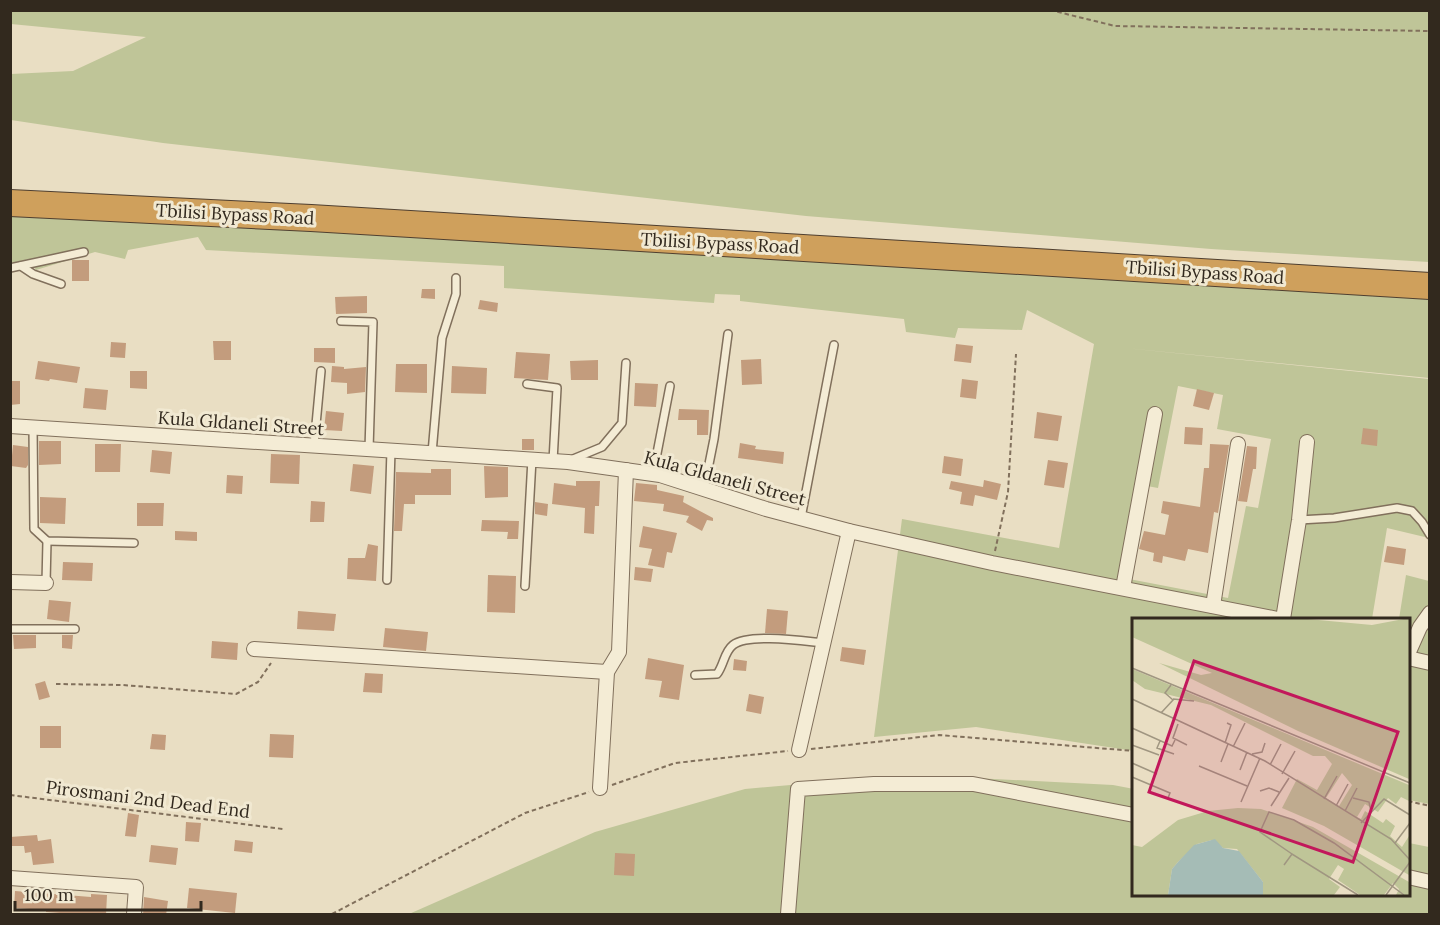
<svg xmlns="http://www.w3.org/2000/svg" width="1440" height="925" font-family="Lora,serif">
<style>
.green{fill:#bfc598;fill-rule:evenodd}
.building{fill:#c39c7d}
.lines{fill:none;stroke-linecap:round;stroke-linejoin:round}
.lane-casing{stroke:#81705c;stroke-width:10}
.street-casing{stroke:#81705c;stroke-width:16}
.highway-casing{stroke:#4f3f30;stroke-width:28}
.path{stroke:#81705c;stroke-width:2;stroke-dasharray:4.5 3;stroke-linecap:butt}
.lane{stroke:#f4ecd5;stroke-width:7}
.street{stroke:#f4ecd5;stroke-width:14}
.highway{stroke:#cfa05c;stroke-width:26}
.labels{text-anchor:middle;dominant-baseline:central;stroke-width:6;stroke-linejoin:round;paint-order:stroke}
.street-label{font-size:18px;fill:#32291e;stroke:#f1e9d2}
.inset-road{fill:none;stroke:#a09681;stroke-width:1.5}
.view{fill:#c2185b;fill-opacity:0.15;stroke:#c2185b;stroke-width:3}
.inset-edge{fill:none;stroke:#32291e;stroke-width:3}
</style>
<rect width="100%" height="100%" fill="#e9dec3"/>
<g class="green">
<path d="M10 11H1429V262L1211 249 806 216 163 143 11 120V74L73 71 146 37 11 24Z"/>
<path d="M10 210 1429 298V378L1125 348 1429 379V538L1387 528 1372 619H1134V751L976 727 874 737 902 519 1059 548 1094 344 1027 310 1022 330 958 328 955 338 906 332 904 319 740 301V295L715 294 714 303 504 288V266L206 250 198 237 128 250 125 259 95 252 36 270 30 259 11 263ZM1178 386 1223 395 1217 429 1271 439 1258 508 1246 506 1228 598 1129 579 1147 486 1158 488Z"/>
<path d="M1406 575 1429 581V804L1409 800 1408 619H1399Z"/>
<path d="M870 778H975L1113 785 1134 789V894H1408L1409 843 1429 847V914H409L595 832 745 789Z"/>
</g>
<g class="building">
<rect x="72" y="260" width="17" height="21"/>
<path d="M422 289H435V299L421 298Z"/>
<path d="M367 296V313L336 314 335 297Z"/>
<path d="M480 300 498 303 497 312 478 309Z"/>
<path d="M213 341H231V360H214Z"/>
<path d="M111 342 126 343 125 358 110 357Z"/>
<path d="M956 344 973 346 971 363 954 361Z"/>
<path d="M314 348H335V363L314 362Z"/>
<path d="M516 352 550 354 548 380 514 378Z"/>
<path d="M761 359 762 384 742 385 741 360Z"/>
<path d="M598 360V380H571L570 361Z"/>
<path d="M38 361 80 367 77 383 50 379 49 381 35 379Z"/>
<path d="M396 364H427V393L395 392Z"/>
<path d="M332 366 344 367V369L366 367 365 392 347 394V383L331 382Z"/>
<path d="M452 366 487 368 486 394 451 393Z"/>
<path d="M130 371H147V389L130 388Z"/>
<path d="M962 379 978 381 976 399 960 397Z"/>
<path d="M10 381H20V404L10 405Z"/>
<path d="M635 383 658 384 656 407 634 406Z"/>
<path d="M85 388 108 390 106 410 83 408Z"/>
<path d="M1197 389 1214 393 1209 410 1193 406Z"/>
<path d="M679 409 709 410 708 435H697V420H678Z"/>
<path d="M326 411 344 413 342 431 324 430Z"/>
<path d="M1037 412 1062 416 1058 441 1034 438Z"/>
<path d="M1185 427 1203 428 1202 445 1184 444Z"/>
<path d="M1363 428 1378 430 1377 446 1361 444Z"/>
<rect x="522" y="439" width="12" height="11"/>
<path d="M39 441H61V464L39 465Z"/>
<path d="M740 443 756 446 755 449 784 452 783 464 738 458Z"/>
<path d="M95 444H121L120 472H95Z"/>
<path d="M1210 444 1229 445 1218 513 1214 512 1208 553 1188 549 1185 561 1163 556 1162 563 1153 561 1154 553 1139 549 1144 531 1165 535 1169 515 1161 513 1163 501 1200 507 1204 468H1209Z"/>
<path d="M13 445 28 447V465L26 468 11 466Z"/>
<path d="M1247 446 1257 447 1256 469H1253L1247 502 1238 501Z"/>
<path d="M152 450 172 452 170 474 150 472Z"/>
<path d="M271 454 300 455 299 484 270 483Z"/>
<path d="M944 456 963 459 961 476 942 473Z"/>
<path d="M1048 460 1068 463 1064 488 1044 485Z"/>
<path d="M353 464 374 466 371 494 350 491Z"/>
<path d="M484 466 508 467V497L485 498Z"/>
<path d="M431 469H451V495H415V504H404L402 531H394L396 472 431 473Z"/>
<path d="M227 475 243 476 242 494 226 493Z"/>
<path d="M984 480 1001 484 997 500 975 495 973 506 960 504 962 492 949 489 951 481 983 487Z"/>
<path d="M576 481H600L599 506H595L594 534 584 533 585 508 552 504 554 483 576 486Z"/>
<path d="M636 483 657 485V490L684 496 683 502 713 518V521L707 520 702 531 686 522 689 516 663 511 664 504 634 501Z"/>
<path d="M40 497 66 498 65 524 40 523Z"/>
<path d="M311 501 325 502 324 522H310Z"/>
<path d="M535 502 548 504 547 516 535 514Z"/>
<path d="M137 503H164L163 526H137Z"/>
<path d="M482 520 519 521 518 539H507L508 532 481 531Z"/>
<path d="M643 526 677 533 672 553 667 552 664 568 648 565 652 549 639 547Z"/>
<path d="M175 531 197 532V541L175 540Z"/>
<path d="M368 544 378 546 376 581 347 579 348 558H365Z"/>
<path d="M1387 546 1406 549 1404 565 1384 562Z"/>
<path d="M63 562 93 563 92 581 62 580Z"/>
<path d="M635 567 653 569 651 582 634 580Z"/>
<path d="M488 575 516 576 515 613 487 612Z"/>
<path d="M49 600 71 602 69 622 47 619Z"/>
<path d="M767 609 788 611 786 634 765 633Z"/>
<path d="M298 611 336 614 334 631 297 629Z"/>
<path d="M385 628 428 632 426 651 383 647Z"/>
<path d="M13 635H36V648L14 649Z"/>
<path d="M62 635H73L72 649 62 648Z"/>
<path d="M212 641 238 643 237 660 211 658Z"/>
<path d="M842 647 866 650 864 665 840 661Z"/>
<path d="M648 658 684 665 679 700 659 697 662 681 645 679Z"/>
<path d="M734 659 747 661 746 671 733 670Z"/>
<path d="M365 673 383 674 382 693 363 692Z"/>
<path d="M45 681 50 697 39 700 35 684Z"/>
<path d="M749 694 764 697 761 714 746 711Z"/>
<rect x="40" y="726" width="21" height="22"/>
<path d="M152 734 166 735 165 750 150 749Z"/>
<path d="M270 734 294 735 293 758 269 757Z"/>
<path d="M128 813 139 815 136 837 125 836Z"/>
<path d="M186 822 201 823 199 842 185 841Z"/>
<path d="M37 835 38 841 51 839 54 863 33 865 31 852 25 853 24 846H10V837Z"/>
<path d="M235 840 253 842 252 853 234 851Z"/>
<path d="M151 845 178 848 176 865 149 862Z"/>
<path d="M615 853 635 854 634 876 614 875Z"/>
<path d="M189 888 237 893 235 913 187 908Z"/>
<path d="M15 891 91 897V894L107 895 106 915 60 913 46 912V910L14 908Z"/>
<path d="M144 897 168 901 166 915H143Z"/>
</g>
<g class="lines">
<defs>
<g id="lane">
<path d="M21 266 33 274 61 284"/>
<path d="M10 268 84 252"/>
<path d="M341 321 373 322 369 449"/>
<path d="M527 384 557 388 553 461"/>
<path d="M33 427 34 529 47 541 134 543"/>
<path d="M314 446 321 371"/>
<path d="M432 453 442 338 456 294V278"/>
<path d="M573 459 602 447 622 423 626 363"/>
<path d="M653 474 670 386"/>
<path d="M704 489 714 439 728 334"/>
<path d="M801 518 834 345"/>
<path d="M1299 520 1334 518 1397 508 1412 511 1422 522 1430 535"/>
<path d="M387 580 391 450"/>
<path d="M46 583 47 541"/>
<path d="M525 586 532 459"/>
<path d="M10 629H75"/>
<path d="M695 675 717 674C724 665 724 652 733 645 749 633 803 641 823 643"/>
</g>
<g id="street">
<path d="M10 426 568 462 660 475 766 509 849 531 992 563 1278 619"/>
<path d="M10 582 46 583"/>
<path d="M1123 588 1155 414"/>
<path d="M1213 606 1238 444"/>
<path d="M1283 619 1299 520 1307 442"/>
<path d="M254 649 607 672"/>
<path d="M1408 654 1420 627 1430 613"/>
<path d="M1408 658 1430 663"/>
<path d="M799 750 849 531"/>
<path d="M600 788 607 672 619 652 626 470"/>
<path d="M1408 877 1430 882"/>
<path d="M10 878 136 887 134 914"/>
<path d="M788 914 798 789 874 784H973L1134 815"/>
</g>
<path id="highway" d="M10 203 311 218 1430 286"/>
</defs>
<use href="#lane" class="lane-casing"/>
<use href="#street" class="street-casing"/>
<use href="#highway" class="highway-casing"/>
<g class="path">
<path d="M1050 10 1115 26 1430 31"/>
<path d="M995 551 1008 492 1016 354"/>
<path d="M56 684 123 685 236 694 258 682 271 663"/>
<path d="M811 749 939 735 1134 751"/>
<path d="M612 785 675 763 788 751"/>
<path d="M10 795 283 829"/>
<path d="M1408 801 1430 806"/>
<path d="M332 914 525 813 589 792"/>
</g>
<use href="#lane" class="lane"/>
<use href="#street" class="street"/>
<use href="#highway" class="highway"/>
</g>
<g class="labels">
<g class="street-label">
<text transform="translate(235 214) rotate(3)">Tbilisi Bypass Road</text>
<text transform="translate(720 243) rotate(3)">Tbilisi Bypass Road</text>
<text transform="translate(1205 272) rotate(4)">Tbilisi Bypass Road</text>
<text transform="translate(241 423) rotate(4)">Kula Gldaneli Street</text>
<text transform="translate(725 478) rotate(15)">Kula Gldaneli Street</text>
<text transform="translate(148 799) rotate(7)">Pirosmani 2nd Dead End</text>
</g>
</g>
<g transform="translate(1132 618)">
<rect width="278" height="278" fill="#e9dec3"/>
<path d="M0 0H165L240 7 277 0V161L166 113 27 45 69 57 80 55 0 19ZM0 51 277 167V183L269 179 264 186 256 180 246 194 233 186 225 199 229 201 233 193 251 205 254 201 263 208 258 218 270 229 277 218V257L192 208 150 190 165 161 185 172 200 146 193 138H181L79 87 13 71 0 62ZM210 155 220 167 207 188 194 180ZM106 190 129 191 181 209 277 264V277H264L267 271 261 265 252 277H228L206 262 212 251 206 247 197 261 208 269 202 277H131V264L105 231 91 230 80 222 65 226 46 244 40 251 36 277H0V227L10 229 46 202 76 193Z" fill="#bfc598" fill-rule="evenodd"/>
<path d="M83 221 91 230 107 233 131 264V277H36L40 251 46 244 62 227Z" fill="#a5bcb6"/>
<path class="inset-road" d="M0 50 278 165M0 81 133 143 259 221 278 242M41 81 62 83M29 95 41 82 33 75 39 67M46 106 41 120 55 127M0 110 40 128 43 122M28 123 25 130 42 136M93 125 99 107 95 105M0 127 27 137M101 129 113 105M120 136 130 134 133 125M89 144 96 126M0 145 25 156M138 147 149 126M67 148 115 168M108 152 115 134M150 156 163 133M0 159 38 175 36 180M128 173 137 170 147 174M221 180 237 184 239 193M192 181 205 158M109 184 128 140M139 188 157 160M204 188 216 166M213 193 225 170M229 205 252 181 278 197M263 225 278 205M160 236 128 214 137 194 162 202 202 225 272 277M152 247 160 236 226 277M254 277 278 244"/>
<path class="view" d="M62 43 266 114 221 244 17 174Z"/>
<rect width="278" height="278" class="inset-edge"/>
</g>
<rect width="1440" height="925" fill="none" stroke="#32291e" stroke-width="24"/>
<path d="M15 901v9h186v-9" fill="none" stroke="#32291e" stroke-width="3"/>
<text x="24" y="901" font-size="18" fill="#32291e" stroke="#f1e9d2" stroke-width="4.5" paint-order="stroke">100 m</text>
</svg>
